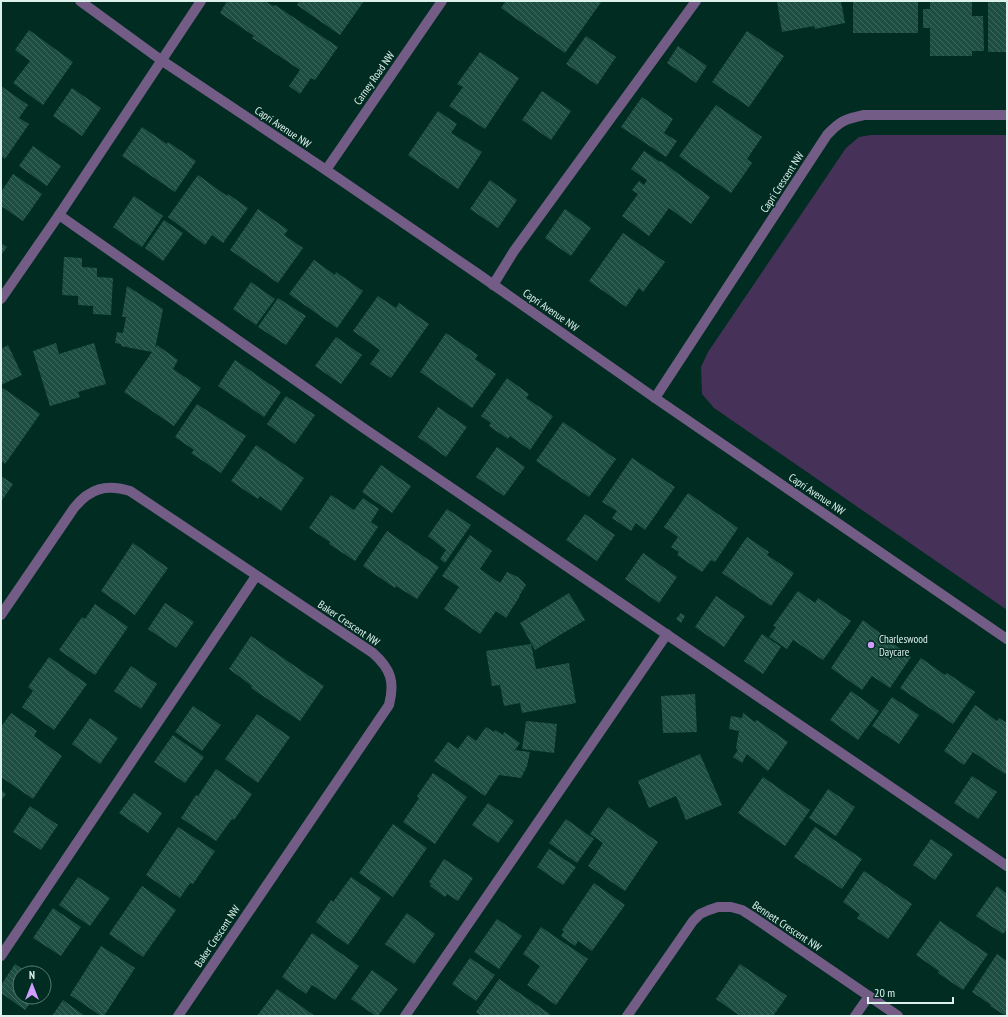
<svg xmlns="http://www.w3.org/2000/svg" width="1008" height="1017" font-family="'PT Sans Narrow',sans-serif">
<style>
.green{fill:#463158}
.building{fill:url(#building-back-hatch)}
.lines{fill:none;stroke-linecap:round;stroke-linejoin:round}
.service{stroke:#735d87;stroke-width:10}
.minor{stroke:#735d87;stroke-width:10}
.poi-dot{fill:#d19dfe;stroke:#012c22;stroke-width:1.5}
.labels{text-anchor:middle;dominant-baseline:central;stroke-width:3;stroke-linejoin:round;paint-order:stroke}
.street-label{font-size:11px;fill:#dcf1ea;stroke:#012c22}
.poi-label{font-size:11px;fill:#dcf1ea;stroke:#012c22;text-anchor:start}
</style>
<defs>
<pattern id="building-back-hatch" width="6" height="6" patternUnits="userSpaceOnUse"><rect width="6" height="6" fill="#1d4e41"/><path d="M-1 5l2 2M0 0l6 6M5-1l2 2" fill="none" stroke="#3d685d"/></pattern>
</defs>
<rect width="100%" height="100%" fill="#012c22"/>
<path class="green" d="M871 135H1007V610L714 408 702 394 701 367 708 352 846 148 859 137Z"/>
<g class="building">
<path d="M227 1H265L273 6 275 5 338 47 315 80 311 78 300 94 289 86 300 70 252 38 254 36 220 13Z"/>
<path d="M299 1H364L340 35 297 5Z"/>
<path d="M506 1H602L565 53 501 8Z"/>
<path d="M777 1H841L845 23 815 29 814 26 782 32Z"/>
<path d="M853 1 918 2V33H853Z"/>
<path d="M930 1H972V16H983L984 51H972V56H930V28H923V9H930Z"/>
<rect x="988" y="1" width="19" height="51"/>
<path d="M29 30 73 62 43 105 13 83 30 61 15 50Z"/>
<path d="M747 31 784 56 749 107 712 82Z"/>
<path d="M586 36 616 57 597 85 566 64Z"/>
<path d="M678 46 707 66 696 83 667 63Z"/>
<path d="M480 52 519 78 485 129 449 106 463 87 457 84Z"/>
<path d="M1 86 28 105 19 118 29 124 5 159 1 156Z"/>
<path d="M72 88 101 108 82 136 53 116Z"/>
<path d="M542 91 571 111 551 140 522 120Z"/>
<path d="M642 97 673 119 664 133 677 141 666 157 621 127Z"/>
<path d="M716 105 762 137 747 159 752 163 731 193 679 156Z"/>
<path d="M438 111 457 124 451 133 482 152 458 189 408 155Z"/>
<path d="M142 127 167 144 168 142 196 161 175 192 122 156Z"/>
<path d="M33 146 61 166 47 186 19 166Z"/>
<path d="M644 151 660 162 661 161 710 197 691 224 669 208 649 236 622 216 638 194 632 190 639 181 644 185 647 180 631 169Z"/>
<path d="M13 174 42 194 23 221 1 206V192Z"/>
<path d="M198 175 227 196 228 194 248 208 223 243 212 235 205 245 168 217Z"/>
<path d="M490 180 517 200 498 228 470 209Z"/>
<path d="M134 196 163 216 142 247 113 227Z"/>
<path d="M258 209 288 230 284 235 303 248 278 283 230 250Z"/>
<path d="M565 209 591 228 571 256 545 238Z"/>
<path d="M164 220 183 233 163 261 145 248Z"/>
<path d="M623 233 665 262 643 292 639 288 626 307 589 281Z"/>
<path d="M1 243 7 247 1 255Z"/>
<path d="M64 257 82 258V267L97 268V277L113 278 111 315 93 314V306L78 305V296L62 295Z"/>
<path d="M314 260 335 275 336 272 363 291 337 328 289 294Z"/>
<path d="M251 282 275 299 256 325 233 309Z"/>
<path d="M127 286 163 309 155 349 157 345 178 360 173 369 201 388 174 426 124 392 152 352 121 346V344L115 343 117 332 123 333 126 317H122Z"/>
<path d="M378 296 396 308 399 303 429 324 391 378 370 364 380 350 353 331Z"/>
<path d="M278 298 306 316 286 345 258 327Z"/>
<path d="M446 333 478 355 475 359 496 374 472 408 420 372Z"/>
<path d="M336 337 362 355 341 384 315 366Z"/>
<path d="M56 343 59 354 94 343 106 384 78 392 80 397 50 406 33 351Z"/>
<path d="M8 345 22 375 1 385V349Z"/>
<path d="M235 360 281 392 264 417 218 386Z"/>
<path d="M507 378 529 394 526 398 553 416 530 450 510 436 508 439 489 426 491 423 481 416Z"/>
<path d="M3 388 40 414 5 464 1 461V391Z"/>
<path d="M286 396 315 415 295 444 267 424Z"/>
<path d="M197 404 246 436 221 473 191 453 194 450 175 437Z"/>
<path d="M438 407 467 427 446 457 418 437Z"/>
<path d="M563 422 616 459 589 497 536 461Z"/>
<path d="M256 445 304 478 281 511 260 496 258 499 231 481Z"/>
<path d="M497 447 525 467 504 496 476 477Z"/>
<path d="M632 458 675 487 645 530 636 523 631 531 612 518 617 511 602 502Z"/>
<path d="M381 465 411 486 392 513 362 492Z"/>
<path d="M1 476 13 484 1 502Z"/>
<path d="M688 493 738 528 715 562 711 560 702 572 677 555 679 552 671 547 678 537 664 527Z"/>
<path d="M331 495 354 510 363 498 379 509 371 522 378 527 355 561 329 544 330 542 309 528Z"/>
<path d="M447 509 471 525 445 563 440 559 446 550 428 536Z"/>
<path d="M585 514 615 535 597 561 566 540Z"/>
<path d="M387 531 439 567 417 599 396 586 395 588 363 566Z"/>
<path d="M470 535 492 551 480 569 500 583 507 572 518 577 526 585 519 596H520L506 618 496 611 480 634 444 609 459 587 442 576Z"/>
<path d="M747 537 769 552 767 555 794 573 771 606 722 573Z"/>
<path d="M133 543 168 568 135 615 101 591Z"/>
<path d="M643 553 677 577 659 603 625 579Z"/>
<path d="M798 591 815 603 818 598 851 621 823 660 793 640 787 649 769 637 776 627 773 626Z"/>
<path d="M569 593 585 620 535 650 520 623Z"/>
<path d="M716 596 745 616 724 647 695 627Z"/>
<path d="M165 603 194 622 176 648 148 629Z"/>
<path d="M95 604 128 627 95 675 59 650 82 617 85 619Z"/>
<path d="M681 613 685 616 681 623 676 619Z"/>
<path d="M863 620 911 657 890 688 872 676 862 690 831 668Z"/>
<path d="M762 634 781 647 763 674 744 661Z"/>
<path d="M251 636 324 686 300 721 251 688 252 686 229 669Z"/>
<path d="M531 644 536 669 569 663 576 703 522 713 520 703 504 706 500 685 492 686 486 651Z"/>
<path d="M49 657 87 684 54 730 22 707 33 691 28 687Z"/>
<path d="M921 658 945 675 947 673 975 692 953 724 900 688Z"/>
<path d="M131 666 157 684 141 709 114 691Z"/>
<path d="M851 691 879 711 858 740 830 720Z"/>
<path d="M695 694 697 732 663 733 661 696Z"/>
<path d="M892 697 919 715 899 744 872 726Z"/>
<path d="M975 705 997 721 999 718 1007 723V771L1005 774 973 752 964 765 944 751Z"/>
<path d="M193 706 221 725 202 751 175 732Z"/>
<path d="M11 713 37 731 34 736 62 756 33 799 1 777V727Z"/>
<path d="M743 713 755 722 757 720 788 742 768 771 747 754 742 763 733 757 738 750 736 748 739 731 729 729 731 716 742 718Z"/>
<path d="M257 714 290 737 258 783 225 759Z"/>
<path d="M90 718 118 738 100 764 72 744Z"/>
<path d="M526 721 557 724 554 753 522 749Z"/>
<path d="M486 727 494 732 495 730 503 735 504 732 520 743 515 750 530 752 527 766 521 778 499 775 485 796 434 761 448 742 458 749 468 735 476 741Z"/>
<path d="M173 735 204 757 185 783 154 762Z"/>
<path d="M700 754 722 805 686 820 676 796 649 808 638 781Z"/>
<path d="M216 769 252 794 234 820 232 819 216 841 181 818 196 795 198 796Z"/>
<path d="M433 773 467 797 435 844 403 822 419 798 417 796Z"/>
<path d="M972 776 997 792 978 819 954 803Z"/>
<path d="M763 777 810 810 785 846 738 813Z"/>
<path d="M828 789 855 807 836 836 809 818Z"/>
<path d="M1 790 6 794 1 801Z"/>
<path d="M134 793 162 813 148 833 119 813Z"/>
<path d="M488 803 514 821 498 843 472 825Z"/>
<path d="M30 806 58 825 41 850 13 832Z"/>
<path d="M608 807 658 842 625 891 588 866 603 843 590 834Z"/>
<path d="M566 819 594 839 577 863 549 843Z"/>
<path d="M393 824 427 848 393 897 359 873Z"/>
<path d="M178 827 215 851 193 884 190 883 180 898 146 875Z"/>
<path d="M815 827 862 859 842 889 794 857Z"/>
<path d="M931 839 953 854 935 880 913 865Z"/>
<path d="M549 849 576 867 563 885 537 867Z"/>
<path d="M444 859 473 878 458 901 447 894 445 897 430 886 431 884 429 882Z"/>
<path d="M864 871 912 904 888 939 857 918 860 914 843 902Z"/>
<path d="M78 877 110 898 90 926 59 905Z"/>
<path d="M351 877 381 898 348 945 316 922 331 900 333 902Z"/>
<path d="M594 883 625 905 592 951 578 941 575 946 561 936 564 931 562 930Z"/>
<path d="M142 886 176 910 143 957 109 934Z"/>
<path d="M997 886 1007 894V929L1003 934 976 916Z"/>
<path d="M53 908 81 927 61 956 33 938Z"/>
<path d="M407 913 435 934 414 964 385 944Z"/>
<path d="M497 919 522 936 499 969 474 952Z"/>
<path d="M940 921 988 954 963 990 938 973 939 971 916 955Z"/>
<path d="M541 927 588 959 556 1005 527 985 540 966 523 954Z"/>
<path d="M312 933 359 966 335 1000 312 985 306 994 282 977Z"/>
<path d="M101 946 135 968 104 1016H101L70 995Z"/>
<path d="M997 954 1007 961 1006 1016 990 1006 991 1005 972 992Z"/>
<path d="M470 958 495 975 476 1001 452 984Z"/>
<path d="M15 964 28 973H20V997H35L25 1010 1 993V985Z"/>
<path d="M740 964 787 996 773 1016H740L716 999Z"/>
<path d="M372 970 398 989 378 1016H376L351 999Z"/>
<path d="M499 979 550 1014 549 1016H482L476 1012Z"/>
<path d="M277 989 315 1016H257Z"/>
<path d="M63 1000 85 1016H52Z"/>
</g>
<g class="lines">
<g class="service">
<path d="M59 215 362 427 1007 866"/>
<path d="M493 285 514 251 696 1"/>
<path d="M1 299 59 215 201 1"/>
<path d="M1 956 256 576"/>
<path d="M405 1016 667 634"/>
<path d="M855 1016 869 996"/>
</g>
<g class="minor">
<path d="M80 1 161 60 326 170 478 274 655 398 1007 639"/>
<path d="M326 170 442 1"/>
<path d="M655 398 827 135C840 121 845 119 864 115H1007"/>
<path d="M1 615 74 508C90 488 106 484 130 491L373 653C391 669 395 682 389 705L178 1016"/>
<path d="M627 1016 693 921 700 914 709 910 718 907H731L742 910 753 917 898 1016"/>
</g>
</g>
<circle class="poi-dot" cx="871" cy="645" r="4"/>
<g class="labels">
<g class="street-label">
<text transform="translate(374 78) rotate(-55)">Carney Road NW</text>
<text transform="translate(283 127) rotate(34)">Capri Avenue NW</text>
<text transform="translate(782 182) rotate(-57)">Capri Crescent NW</text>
<text transform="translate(551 310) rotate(35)">Capri Avenue NW</text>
<text transform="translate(817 494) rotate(34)">Capri Avenue NW</text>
<text transform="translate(349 623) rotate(34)">Baker Crescent NW</text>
<text transform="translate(787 926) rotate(34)">Bennett Crescent NW</text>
<text transform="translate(217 936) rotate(-56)">Baker Crescent NW</text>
</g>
<g class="poi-label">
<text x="879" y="639">Charleswood<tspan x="879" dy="13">Daycare</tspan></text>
</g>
</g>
<rect width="1008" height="1017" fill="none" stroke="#dcf1ea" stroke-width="4"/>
<g transform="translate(32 985)"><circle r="19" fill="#012c22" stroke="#597b72"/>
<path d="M0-3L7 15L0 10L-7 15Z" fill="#d19dfe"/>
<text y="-6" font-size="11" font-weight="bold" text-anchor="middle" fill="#dcf1ea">N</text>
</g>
<path d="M868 997v6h85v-6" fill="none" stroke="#dcf1ea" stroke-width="2"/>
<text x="874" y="997" font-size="12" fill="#dcf1ea" stroke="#012c22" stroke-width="3" paint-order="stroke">20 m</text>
</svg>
